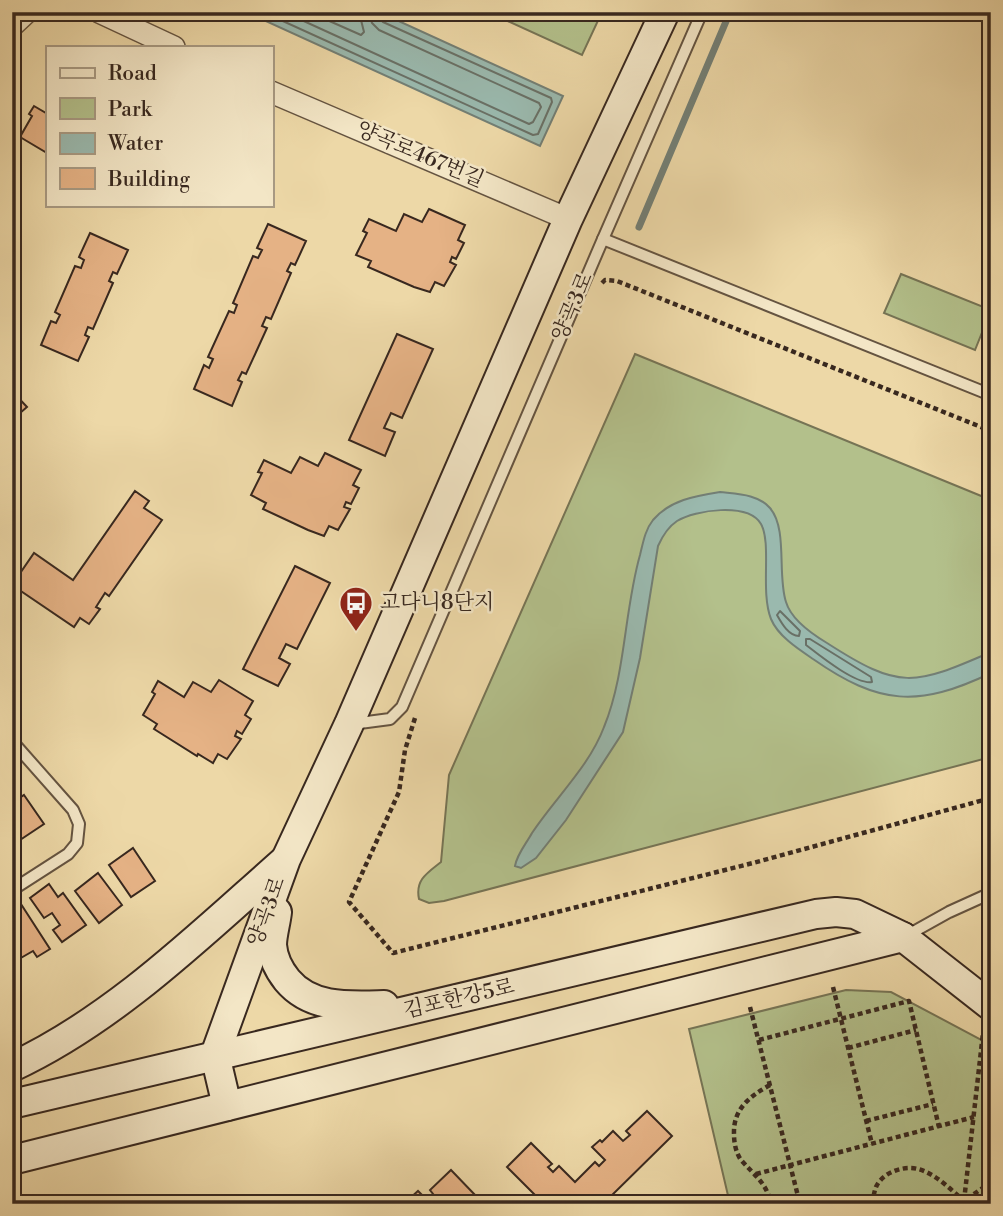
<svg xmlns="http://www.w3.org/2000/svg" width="1003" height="1216" font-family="'Libre Bodoni','Noto Serif KR',serif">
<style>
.green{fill:#b3c08b;stroke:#767455;stroke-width:2}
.water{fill:#9ab9ae;stroke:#737f75;stroke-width:2}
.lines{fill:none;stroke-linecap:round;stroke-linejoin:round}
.shore{stroke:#697066;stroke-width:2}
.stream{stroke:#737f75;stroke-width:7}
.building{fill:#e5b285;stroke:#38281f;stroke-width:2}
.lane-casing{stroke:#655441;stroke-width:14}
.street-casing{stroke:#655441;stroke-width:24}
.secondary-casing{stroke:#38281f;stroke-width:32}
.path{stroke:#38281f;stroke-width:4.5;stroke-dasharray:5 3.5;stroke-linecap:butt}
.lane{stroke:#f3e6c6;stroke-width:10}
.street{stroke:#f3e6c6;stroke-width:21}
.secondary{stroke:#f3e6c6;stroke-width:28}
.labels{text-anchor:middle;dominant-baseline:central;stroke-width:5;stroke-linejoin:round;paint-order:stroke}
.street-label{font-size:21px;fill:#38281f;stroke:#f3e6c6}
.poi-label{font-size:21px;fill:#38281f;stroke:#f3e6c6;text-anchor:start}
</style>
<rect width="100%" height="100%" fill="#edd8a7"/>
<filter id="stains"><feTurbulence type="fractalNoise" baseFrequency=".00286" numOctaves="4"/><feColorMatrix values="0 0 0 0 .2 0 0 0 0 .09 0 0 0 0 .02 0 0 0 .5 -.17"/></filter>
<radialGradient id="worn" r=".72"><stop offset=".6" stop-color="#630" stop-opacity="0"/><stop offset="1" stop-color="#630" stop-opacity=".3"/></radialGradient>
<g class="green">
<path d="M488 12H602L582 55Z"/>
<path d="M901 274 991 310 975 350 884 313Z"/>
<path d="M635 354 991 500V757L444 901 429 903 419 899C415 880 427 873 441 862L449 775Z"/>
<path d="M846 990 891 992 991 1045V1204H730L689 1029Z"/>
</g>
<g class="water">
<path d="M246 12H379L563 96 540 146Z"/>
<path d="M720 492C737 494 758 494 770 508 788 529 777 575 786 602 791 619 812 634 827 643 900 690 913 686 991 652V673C918 708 879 705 813 659 798 649 778 636 771 619 760 591 772 544 761 524 748 502 695 510 677 521 668 527 662 537 658 546L640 658 623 732 566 820 536 858 521 868 515 866C517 854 526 844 532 833 555 798 589 767 604 727 626 673 624 611 640 555 643 543 645 530 653 520 670 500 695 496 720 492Z"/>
</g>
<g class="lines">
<g class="shore">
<path d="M263 12 533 135 538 134 552 102 551 98 383 22 379 18 378 12"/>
<path d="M284 12 529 124 533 122 541 107 539 103 379 30 372 23 369 12"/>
<path d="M309 12 361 35 364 32 359 12"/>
<path d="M780 611 800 631 799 636C789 636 782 624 777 615Z"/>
<path d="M806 639H810L871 677 872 682C856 685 819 655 806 645Z"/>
</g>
<path class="stream" d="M639 227 730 12"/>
</g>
<g class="building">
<path d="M34 106 46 113 47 110V153L20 137 32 116 29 114Z"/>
<path d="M429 209 465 225 458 240 464 243 456 259 452 257 450 262 456 265 444 286 435 282 430 292 414 287 368 267 371 261 356 255 367 233 363 231 369 219 396 231 404 214 422 222Z"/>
<path d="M268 224 306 241 295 265 291 263 287 271 291 273 271 319 266 317 262 326 267 328 246 374 242 372 238 380 242 382 232 406 194 389 204 365 209 368 213 359 208 357 229 311 234 313 237 305 233 303 253 256 258 258 262 250 257 248Z"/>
<path d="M90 233 128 250 117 274 113 272 109 281 113 283 93 329 88 327 85 335 89 337 78 361 41 345 51 321 56 323 60 315 55 312 75 266 81 268 84 260 79 257Z"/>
<path d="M397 334 433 349 402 418 391 413 384 428 395 432 385 456 349 440Z"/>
<path d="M12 391 27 407 12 420Z"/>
<path d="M325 453 361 470 353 485 359 488 351 504 346 502 344 507 350 509 338 530 329 526 324 536 308 530 263 509 266 503 251 495 262 473 258 472 264 460 291 473 300 457 318 466Z"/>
<path d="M135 491 149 501 144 508 162 520 109 596 105 593 96 607 100 609 89 624 80 618 74 627 12 585 34 553 73 580Z"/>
<path d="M295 566 330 583 297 649 286 644 279 658 290 664 278 686 243 669Z"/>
<path d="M219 680 253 701 245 715 251 719 242 734 237 731 235 736 241 739 227 759 218 754 213 763 198 754 197 756 154 729 157 724 143 715 155 694 152 692 158 681 184 697 193 682 211 692Z"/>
<path d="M24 795 44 824 14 844 12 803Z"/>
<path d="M133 848 155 881 131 897 109 865Z"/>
<path d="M98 873 122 905 99 923 75 891Z"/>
<path d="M49 884 58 897 63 893 86 925 62 942 53 930 60 925 52 913 44 918 30 898Z"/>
<path d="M19 901 50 949 37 957 33 951 19 959 12 949V905Z"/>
<path d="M647 1111 672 1136 603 1204H544L507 1167 531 1143 552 1164 548 1167 553 1172 559 1166 575 1182 595 1162 599 1166 605 1160 592 1147 600 1140 602 1142 613 1131 623 1141 630 1135 626 1131Z"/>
<path d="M451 1170 476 1196 467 1204H398L404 1199 407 1201 418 1191 427 1200 433 1194 430 1190Z"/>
</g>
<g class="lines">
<defs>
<g id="lane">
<path d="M603 239 702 12"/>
<path d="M352 724 390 719 402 707 603 239 991 395"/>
<path d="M12 741 73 810 79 824 77 843 68 854 12 890"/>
<path d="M906 936 949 912 991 893"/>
</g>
<g id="street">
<path d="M99 12 174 47"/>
<path d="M12 26 27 12"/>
<path d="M271 92 568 219"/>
</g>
<g id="secondary">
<path d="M277 912C276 922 272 935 272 945 273 958 279 970 287 980 311 1009 349 1006 384 1005"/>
<path d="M12 1067C115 1019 200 935 284 861"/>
<path d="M12 1104 816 914 836 912 855 914 903 937 991 1006"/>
<path d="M227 1106 215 1055 286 859 349 724 568 219 665 12"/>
<path d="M12 1160 903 937"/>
</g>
</defs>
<use href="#lane" class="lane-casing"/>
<use href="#street" class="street-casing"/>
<use href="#secondary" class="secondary-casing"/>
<g class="path">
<path d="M602 283 605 280 617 281 991 431"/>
<path d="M415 718 405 750 399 792 349 902 393 953 753 863 991 798"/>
<path d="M833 987 872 1144"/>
<path d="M750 1007 800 1204"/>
<path d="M759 1040 909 1001 939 1127"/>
<path d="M848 1048 916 1030"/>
<path d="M770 1085C750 1096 733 1109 734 1134 734 1143 736 1153 741 1160 754 1175 767 1183 771 1204"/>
<path d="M866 1121 933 1104"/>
<path d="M756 1174 974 1117"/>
<path d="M964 1201 983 1033"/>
<path d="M873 1204C873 1199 874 1192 876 1187 882 1173 903 1165 918 1169 936 1174 950 1189 963 1200"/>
<path d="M960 1204 991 1182"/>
</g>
<use href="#lane" class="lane"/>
<use href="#street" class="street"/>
<use href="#secondary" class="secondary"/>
</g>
<defs>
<symbol id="bus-pin" viewBox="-11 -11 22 30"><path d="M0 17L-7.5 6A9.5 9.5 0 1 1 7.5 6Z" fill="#8f2418" stroke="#f3e6c6"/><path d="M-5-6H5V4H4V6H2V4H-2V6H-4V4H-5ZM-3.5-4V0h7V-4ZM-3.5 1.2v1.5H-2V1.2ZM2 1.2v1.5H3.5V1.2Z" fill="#fff"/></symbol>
</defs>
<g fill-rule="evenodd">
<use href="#bus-pin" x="337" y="584" width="38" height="52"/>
</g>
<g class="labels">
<g class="street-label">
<text transform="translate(420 155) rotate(23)">양곡로467번길</text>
<text transform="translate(573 307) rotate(-67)">양곡3로</text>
<text transform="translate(267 912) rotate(-70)">양곡3로</text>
<text transform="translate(459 999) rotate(-13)">김포한강5로</text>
</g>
<g class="poi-label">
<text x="380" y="603">고다니8단지</text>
</g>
</g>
<rect width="1003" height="1216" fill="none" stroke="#edd8a7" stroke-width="42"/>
<rect x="14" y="14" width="975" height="1188" fill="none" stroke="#38281f" stroke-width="3.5"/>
<rect x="21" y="21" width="961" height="1174" fill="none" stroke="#38281f" stroke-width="2"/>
<rect x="46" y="46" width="228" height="161" fill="#f3e6c6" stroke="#a89a83" stroke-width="2"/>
<rect x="60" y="68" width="35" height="10" fill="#f3e6c6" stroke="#a89a83" stroke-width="2"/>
<text x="108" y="80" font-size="21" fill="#38281f">Road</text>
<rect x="60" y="98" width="35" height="21" fill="#b3c08b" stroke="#a89a83" stroke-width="2"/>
<text x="108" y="116" font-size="21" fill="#38281f">Park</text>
<rect x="60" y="133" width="35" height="21" fill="#9ab9ae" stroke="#a89a83" stroke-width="2"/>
<text x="108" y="150" font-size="21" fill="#38281f">Water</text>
<rect x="60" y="168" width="35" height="21" fill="#e5b285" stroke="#a89a83" stroke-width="2"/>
<text x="108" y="186" font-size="21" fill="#38281f">Building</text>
<rect width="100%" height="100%" filter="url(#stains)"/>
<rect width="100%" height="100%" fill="url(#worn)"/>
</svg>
